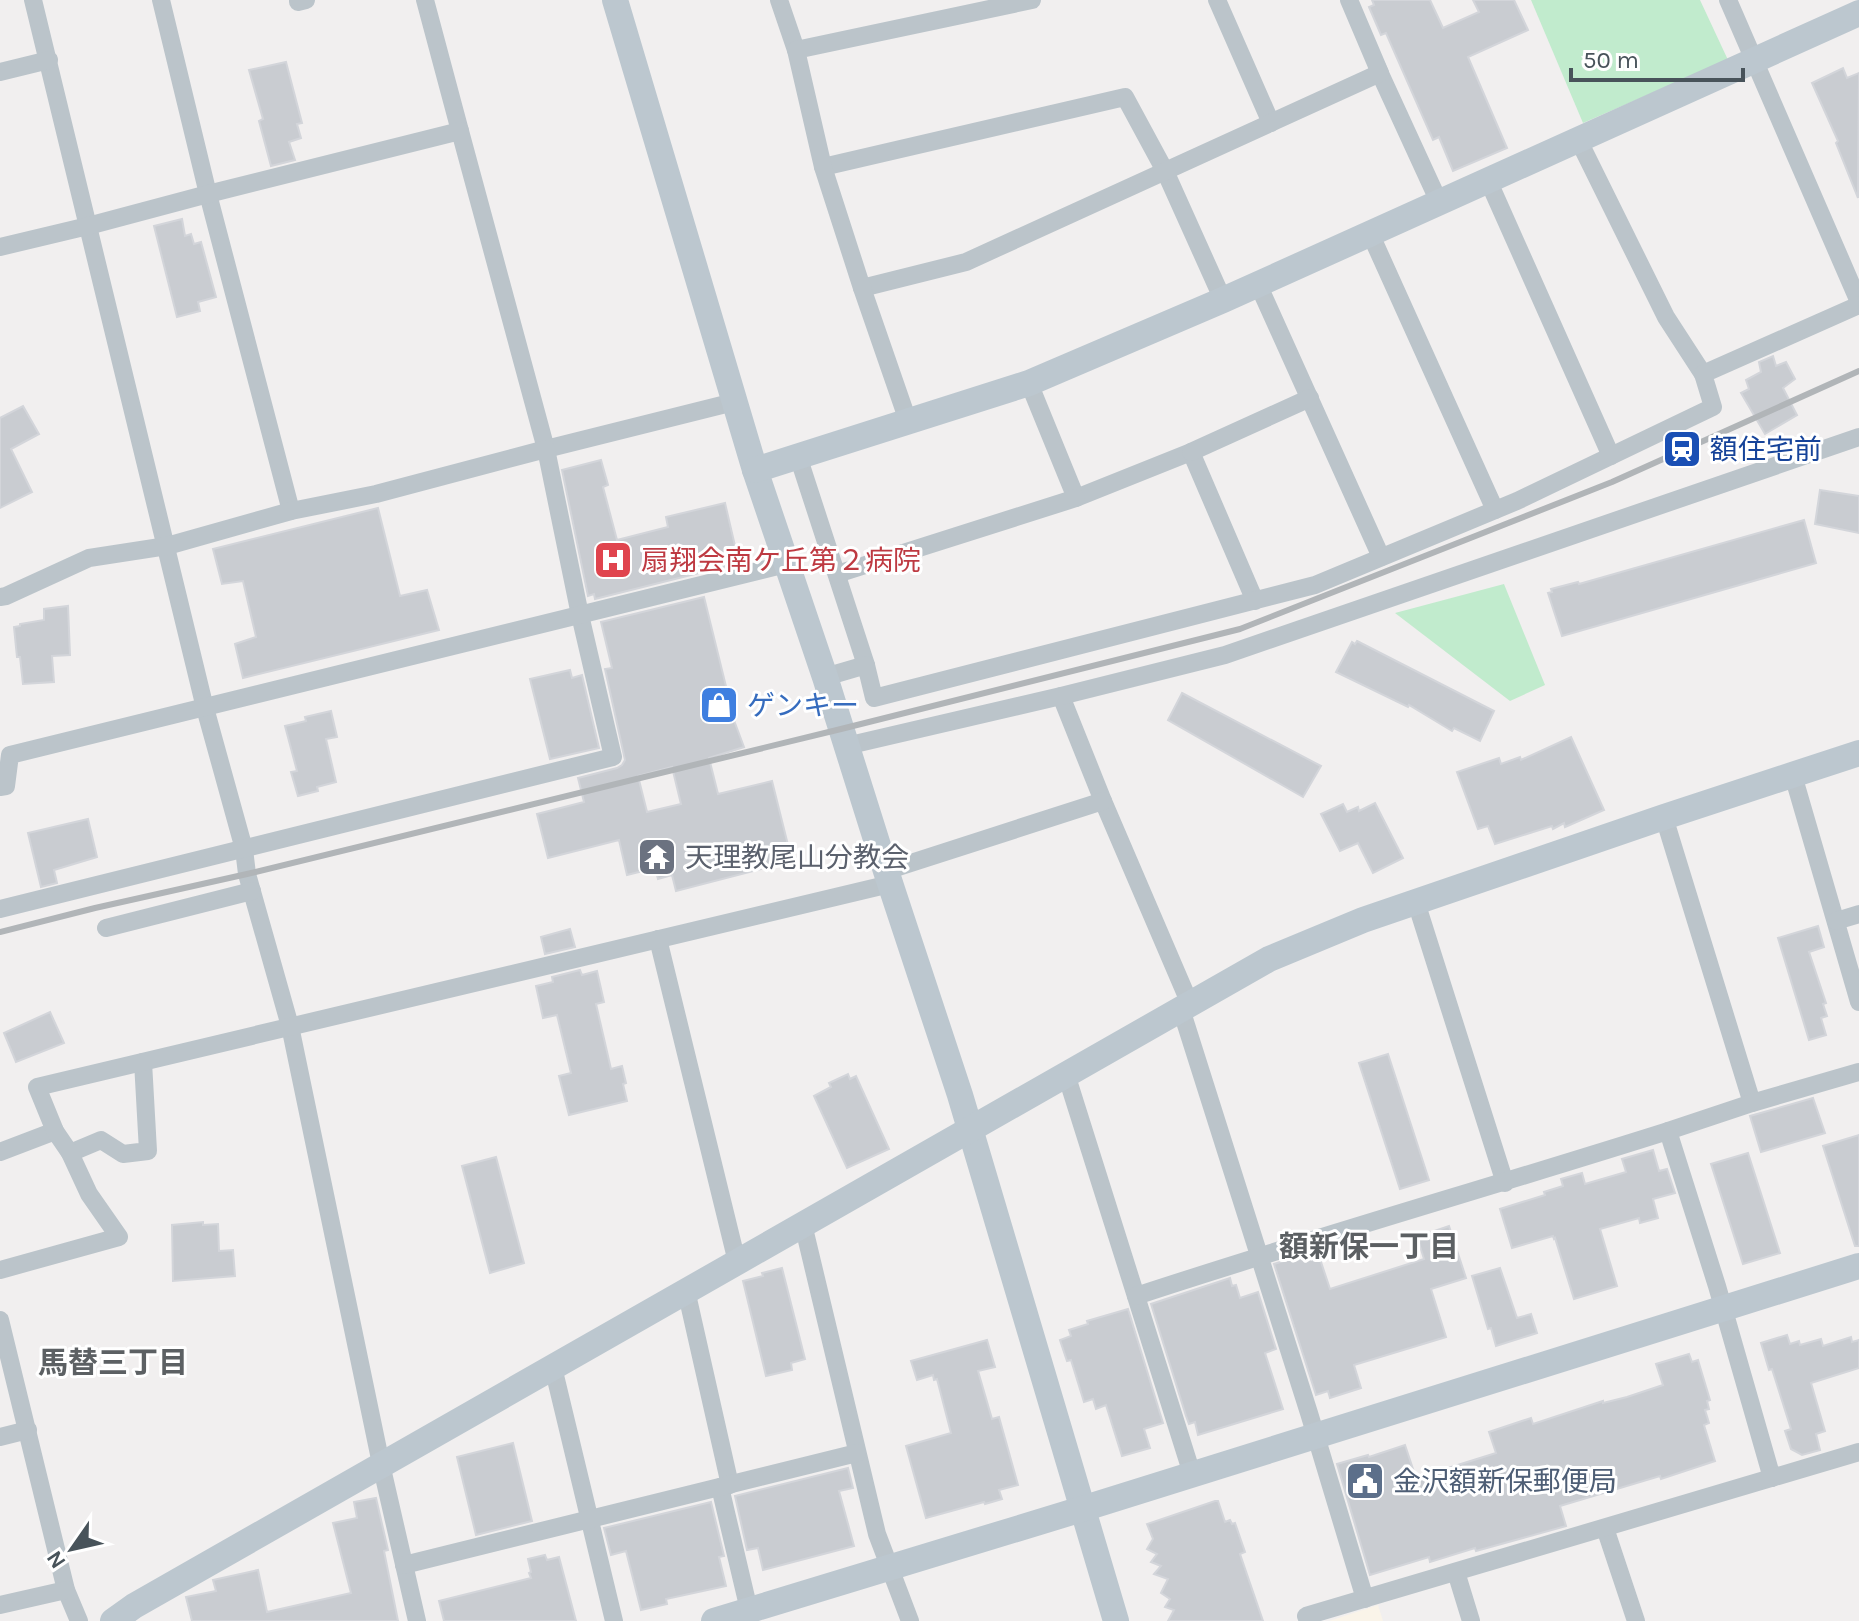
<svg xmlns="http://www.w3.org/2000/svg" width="1859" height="1621" font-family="Karla,'Noto Sans JP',sans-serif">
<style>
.commercial{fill:#faf4e9}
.park{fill:#c1ebcd}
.building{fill:#c9ccd1;stroke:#d3d5da;stroke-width:2;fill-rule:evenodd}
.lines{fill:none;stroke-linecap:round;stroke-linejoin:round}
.street{stroke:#bbc4ca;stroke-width:18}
.secondary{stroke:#bcc7cf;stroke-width:26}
.rail{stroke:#b1b5b8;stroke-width:6}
.labels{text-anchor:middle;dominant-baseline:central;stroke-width:6;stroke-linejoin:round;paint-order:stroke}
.transit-label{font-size:28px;fill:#164399;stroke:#fff;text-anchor:start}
.health-label{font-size:28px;fill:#be3a42;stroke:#fff;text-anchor:start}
.shop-label{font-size:28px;fill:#366cbe;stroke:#fff;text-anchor:start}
.worship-label{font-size:28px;fill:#5b616d;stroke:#fff;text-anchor:start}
.service-label{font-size:28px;fill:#4e5e75;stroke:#fff;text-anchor:start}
.neighbourhood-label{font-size:30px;font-weight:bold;fill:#5c6063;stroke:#fff}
</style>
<rect width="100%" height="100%" fill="#f1efef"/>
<path class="commercial" d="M1378 1605 1383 1621H1329Z"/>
<g class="park">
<path d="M1531 0H1700L1728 60 1583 123Z"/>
<path d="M1504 584 1545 685 1510 701 1395 613Z"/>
</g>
<g class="building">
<path d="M1372 0H1430L1443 28 1479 12 1473 0H1514L1528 30 1468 57 1507 148 1453 171 1439 137 1433 140 1386 33 1381 35 1369 7 1374 5Z"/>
<path d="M286 62 302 123 297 124 301 138 289 142 295 160 271 166 259 121 263 119 249 70Z"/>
<path d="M1843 68 1847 78 1859 73 1858 198 1836 143 1838 141 1812 83Z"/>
<path d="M182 219 185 236 191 234 194 244 201 242 216 297 198 302 200 311 177 317 154 226Z"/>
<path d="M1773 356 1776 366 1786 362 1795 379 1783 388 1797 415 1765 434 1741 393 1749 389 1746 380 1761 372 1759 362Z"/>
<path d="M23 406 39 434 11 449 32 492 0 508V418Z"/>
<path d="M601 460 608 485 603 487 617 540 668 527 666 517 725 503 739 563 595 599 594 594 588 596 562 470Z"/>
<path d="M1820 490 1859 496V533L1815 524Z"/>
<path d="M378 508 400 596 427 590 439 630 243 678 235 644 256 637 243 581 222 584 213 549Z"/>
<path d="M1804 520 1816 563 1562 636 1548 593 1552 592 1551 589 1578 582 1579 584Z"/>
<path d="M704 597 735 723 744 747 709 758 718 794 772 781 792 861 676 891 672 875 658 879 655 868 627 875 619 840 548 858 537 814 584 802 578 778 617 768 622 765 625 760 605 669 612 668 601 622ZM672 767 681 804 647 812 638 776Z"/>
<path d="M68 606 70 655 52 656 54 682 23 684 20 657H17L14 627 20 626V624L44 620V609Z"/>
<path d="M1357 641 1494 711 1480 741 1454 728 1452 731 1409 705 1408 707 1336 672 1352 642 1355 644Z"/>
<path d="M570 670 572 678 582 675 599 748 550 759 530 679Z"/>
<path d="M1182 693 1321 766 1303 797 1168 720Z"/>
<path d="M331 711 337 737 326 739 336 782 317 787 318 791 298 796 291 772 297 771 285 726 306 721 305 717Z"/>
<path d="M1571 737 1604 810 1565 827 1564 823 1553 829 1552 826 1495 844 1488 826 1478 829 1457 772 1499 758 1501 764 1520 757 1521 760Z"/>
<path d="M1375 803 1403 858 1373 873 1358 843 1340 851 1321 814 1343 804 1347 812 1358 807 1359 811Z"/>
<path d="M88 819 97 857 54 870 57 883 41 887 28 833Z"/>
<path d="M1818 926 1824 947 1809 952 1826 1003 1823 1004 1827 1016 1821 1018 1826 1035 1809 1040 1778 938Z"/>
<path d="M570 929 575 947 545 954 541 937Z"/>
<path d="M580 970 582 975 597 971 604 1002 596 1004 611 1069 622 1066 626 1083 623 1084 627 1101 569 1115 559 1076 571 1073 557 1015 543 1018 536 986 553 982 552 977Z"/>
<path d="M50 1012 64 1043 16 1062 4 1033Z"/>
<path d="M1388 1054 1429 1180 1400 1189 1359 1063Z"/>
<path d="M848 1074 850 1079 856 1076 889 1149 847 1168 814 1096 831 1087 829 1083Z"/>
<path d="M1813 1098 1825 1133 1761 1152 1750 1116Z"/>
<path d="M1859 1135V1246H1855L1823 1146Z"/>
<path d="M1653 1150 1659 1171 1667 1169 1675 1193 1653 1199 1658 1218 1640 1223 1639 1218 1600 1229 1617 1286 1574 1299 1555 1238 1554 1239 1553 1236 1512 1248 1500 1209 1545 1195 1544 1192 1563 1186 1561 1179 1582 1173 1585 1184 1626 1172 1622 1159Z"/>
<path d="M1748 1153 1780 1253 1743 1264 1711 1164Z"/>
<path d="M496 1157 524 1263 490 1273 462 1166Z"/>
<path d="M203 1222V1225L218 1224 219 1251 233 1250 235 1276 173 1281 172 1225Z"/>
<path d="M1449 1226 1466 1278 1431 1289 1446 1337 1354 1365 1361 1388 1330 1398 1328 1391 1316 1395 1274 1264 1303 1255 1305 1260 1319 1256 1330 1289 1424 1259 1417 1237Z"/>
<path d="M782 1268 805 1359 791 1363 792 1370 766 1376 743 1281 763 1276 762 1273Z"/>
<path d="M1500 1268 1517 1318 1531 1314 1537 1333 1496 1346 1491 1328 1488 1329 1472 1276Z"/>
<path d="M1230 1278 1232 1286 1236 1285 1240 1298 1258 1292 1276 1349 1265 1353 1283 1409 1198 1435 1195 1422 1189 1424 1186 1416 1151 1304Z"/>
<path d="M1128 1309 1163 1423 1144 1429 1150 1448 1122 1456 1106 1405 1096 1409 1093 1399 1084 1402 1071 1360 1067 1361 1060 1340 1071 1336 1069 1330 1088 1324 1087 1321Z"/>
<path d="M1787 1335 1790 1344 1799 1341 1800 1345 1821 1339 1823 1346 1851 1337 1852 1342 1859 1340V1368L1811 1383 1825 1431 1816 1434 1820 1450 1802 1455 1791 1449 1785 1431 1791 1429 1772 1369 1769 1370 1761 1343Z"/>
<path d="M987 1340 995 1367 978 1371 992 1419 999 1417 1018 1485 999 1490 1002 1499 985 1504 984 1502 926 1518 906 1446 951 1433 937 1379 934 1380 933 1375 917 1380 911 1361Z"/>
<path d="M1689 1354 1692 1362 1698 1360 1710 1400 1707 1401 1709 1409 1705 1410 1709 1423 1704 1425 1715 1461 1661 1479 1660 1476 1560 1506 1566 1526 1476 1551 1475 1548 1430 1562 1429 1557 1370 1575 1337 1464 1368 1455 1369 1457 1405 1445 1416 1478 1496 1453 1489 1432 1531 1418 1533 1424 1603 1401V1403L1627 1397 1663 1385 1656 1364Z"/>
<path d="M513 1443 532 1521 476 1535 457 1457Z"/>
<path d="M848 1468 853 1488 839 1491 854 1546 763 1570 758 1548 747 1550 735 1496Z"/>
<path d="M376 1498 388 1550 384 1551 398 1621H192L186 1597 216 1591 213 1580 258 1570 267 1612 351 1593 333 1523 357 1518 354 1502Z"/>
<path d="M1215 1501H1218L1225 1522 1230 1520 1232 1524 1235 1523 1245 1552 1240 1554 1263 1621H1168L1174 1610 1165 1607 1170 1599 1161 1593 1168 1579 1154 1574 1161 1566 1151 1562 1157 1554 1147 1549 1153 1539 1147 1524Z"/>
<path d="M711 1502 724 1556 719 1557 726 1586 666 1599 667 1604 641 1610 626 1551 611 1555 604 1528Z"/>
<path d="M545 1555 547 1560 559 1557 576 1621H444L439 1601 531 1578 529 1573 531 1572 528 1559Z"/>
</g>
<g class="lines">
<g class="street">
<path d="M33 0 205 708 244 849 247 874 290 1026 381 1464 417 1621"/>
<path d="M161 0 208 194 291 511"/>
<path d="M298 0V2L306 0"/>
<path d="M425 0 460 131"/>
<path d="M779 0 796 50"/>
<path d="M1217 0 1271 123"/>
<path d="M1728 0 1859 302"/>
<path d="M1377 67 1439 202"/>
<path d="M0 72 49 60"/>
<path d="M1578 139 1666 317 1703 374"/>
<path d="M823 167 1125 97 1165 171 1223 300"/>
<path d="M1488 180 1611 456"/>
<path d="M1370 233 1495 510"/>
<path d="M0 247 88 226 208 194 460 131 546 449 734 402"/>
<path d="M1258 284 1381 557"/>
<path d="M862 288 966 262 1380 73 1349 0"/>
<path d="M1029 383 1076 498 1191 452 1255 601"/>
<path d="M908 421 862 288 823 167 796 50 1032 0"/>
<path d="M1191 452 1310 398"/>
<path d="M798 456 866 665"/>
<path d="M837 574 1076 498"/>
<path d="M0 597 6 596 89 558 167 546 291 511 376 494 546 449 580 615 613 757 0 909"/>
<path d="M825 677 866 665 874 698 1315 585 1517 501 1713 407 1703 374 1859 305"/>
<path d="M1061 696 1103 801 1190 1004"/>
<path d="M846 746 1061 696 1225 655 1859 437"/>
<path d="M1793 775 1859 1002"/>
<path d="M0 787 6 786 10 755 786 564"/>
<path d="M1664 817 1752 1103"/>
<path d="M886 871 1103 801"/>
<path d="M1416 902 1505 1183"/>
<path d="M1836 921 1859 914"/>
<path d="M106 928 252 891"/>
<path d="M658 939 737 1262"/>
<path d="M1181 1009 1309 1413 1365 1599"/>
<path d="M1066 1074 1192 1474"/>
<path d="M0 1152 55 1131"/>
<path d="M70 1153 101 1140 123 1154 148 1151 143 1062"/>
<path d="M803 1224 877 1534 910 1621"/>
<path d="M0 1270 119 1237 89 1194 70 1153 55 1131 37 1087 890 884"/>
<path d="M686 1290 730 1485"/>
<path d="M1136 1296C1312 1238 1491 1187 1668 1131"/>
<path d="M0 1320 66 1590 79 1621"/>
<path d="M553 1367 614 1621"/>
<path d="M0 1437 28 1430"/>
<path d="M1772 1478 1717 1286 1668 1131 1752 1103 1859 1072"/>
<path d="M720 1487 749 1610"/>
<path d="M1605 1528 1636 1621"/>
<path d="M404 1565 857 1453"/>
<path d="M1456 1572 1471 1621"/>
<path d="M0 1605 66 1590"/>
<path d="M1308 1621 1306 1616 1859 1452"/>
</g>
<g class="secondary">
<path d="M615 0 755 470 825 677 886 871 960 1095 1116 1621"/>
<path d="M755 470 1029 383 1050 374 1223 300 1859 13"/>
<path d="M113 1621 134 1606 1269 959 1363 920 1664 817 1859 753"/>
<path d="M714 1621 1082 1509 1859 1266"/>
</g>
<path class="rail" d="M0 932 95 908 247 874 841 729 1240 629 1612 482 1859 371"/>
</g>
<defs>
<symbol id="station-square" viewBox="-11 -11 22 22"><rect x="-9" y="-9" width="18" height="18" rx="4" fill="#1a4fb4" stroke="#fff"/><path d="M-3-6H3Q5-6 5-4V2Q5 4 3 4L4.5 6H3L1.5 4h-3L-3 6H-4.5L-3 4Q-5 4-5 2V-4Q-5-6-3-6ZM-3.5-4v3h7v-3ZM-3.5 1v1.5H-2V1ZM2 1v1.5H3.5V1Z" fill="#fff"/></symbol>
<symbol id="hospital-square" viewBox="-11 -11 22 22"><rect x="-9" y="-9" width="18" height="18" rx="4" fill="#e0444e" stroke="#fff"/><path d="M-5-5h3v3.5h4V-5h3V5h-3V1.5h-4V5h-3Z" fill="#fff"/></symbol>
<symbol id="shop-square" viewBox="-11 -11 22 22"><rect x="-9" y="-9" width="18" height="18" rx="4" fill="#3f7fe0" stroke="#fff"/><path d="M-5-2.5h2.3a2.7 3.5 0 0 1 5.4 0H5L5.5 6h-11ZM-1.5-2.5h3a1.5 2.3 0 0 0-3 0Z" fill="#fff"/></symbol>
<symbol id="temple-square" viewBox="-11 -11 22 22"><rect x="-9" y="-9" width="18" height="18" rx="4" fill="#6b7280" stroke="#fff"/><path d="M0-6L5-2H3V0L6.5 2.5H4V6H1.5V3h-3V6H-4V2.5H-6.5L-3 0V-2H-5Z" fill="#fff"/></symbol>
<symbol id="civic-square" viewBox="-11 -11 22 22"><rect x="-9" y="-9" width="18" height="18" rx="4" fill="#5c6f8a" stroke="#fff"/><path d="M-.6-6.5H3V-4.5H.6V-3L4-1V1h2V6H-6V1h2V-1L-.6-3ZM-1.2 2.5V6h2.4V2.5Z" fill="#fff"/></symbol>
</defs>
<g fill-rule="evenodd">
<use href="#station-square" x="1660" y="427" width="44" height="44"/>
<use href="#hospital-square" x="591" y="538" width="44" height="44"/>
<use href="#shop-square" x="697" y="683" width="44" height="44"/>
<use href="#temple-square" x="635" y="835" width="44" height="44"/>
<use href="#civic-square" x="1343" y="1459" width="44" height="44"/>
</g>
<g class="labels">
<g class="transit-label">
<text x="1710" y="449">額住宅前</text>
</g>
<g class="health-label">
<text x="641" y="560">扇翔会南ケ丘第２病院</text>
</g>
<g class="shop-label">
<text x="747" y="705">ゲンキー</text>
</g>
<g class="worship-label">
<text x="685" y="857">天理教尾山分教会</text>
</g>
<g class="service-label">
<text x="1393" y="1481">金沢額新保郵便局</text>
</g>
<g class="neighbourhood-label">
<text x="1369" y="1247">額新保一丁目</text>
<text x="113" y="1363">馬替三丁目</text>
</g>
</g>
<g transform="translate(72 1549) rotate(236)" stroke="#ffffff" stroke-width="6" paint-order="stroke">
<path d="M0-6L14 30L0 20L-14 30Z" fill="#48535a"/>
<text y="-12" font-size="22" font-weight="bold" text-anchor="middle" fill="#48535a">N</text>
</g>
<path d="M1571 68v12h172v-12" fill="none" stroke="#48535a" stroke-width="4"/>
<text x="1583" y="68" font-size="24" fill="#48535a" stroke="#ffffff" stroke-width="6" paint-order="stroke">50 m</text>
</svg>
